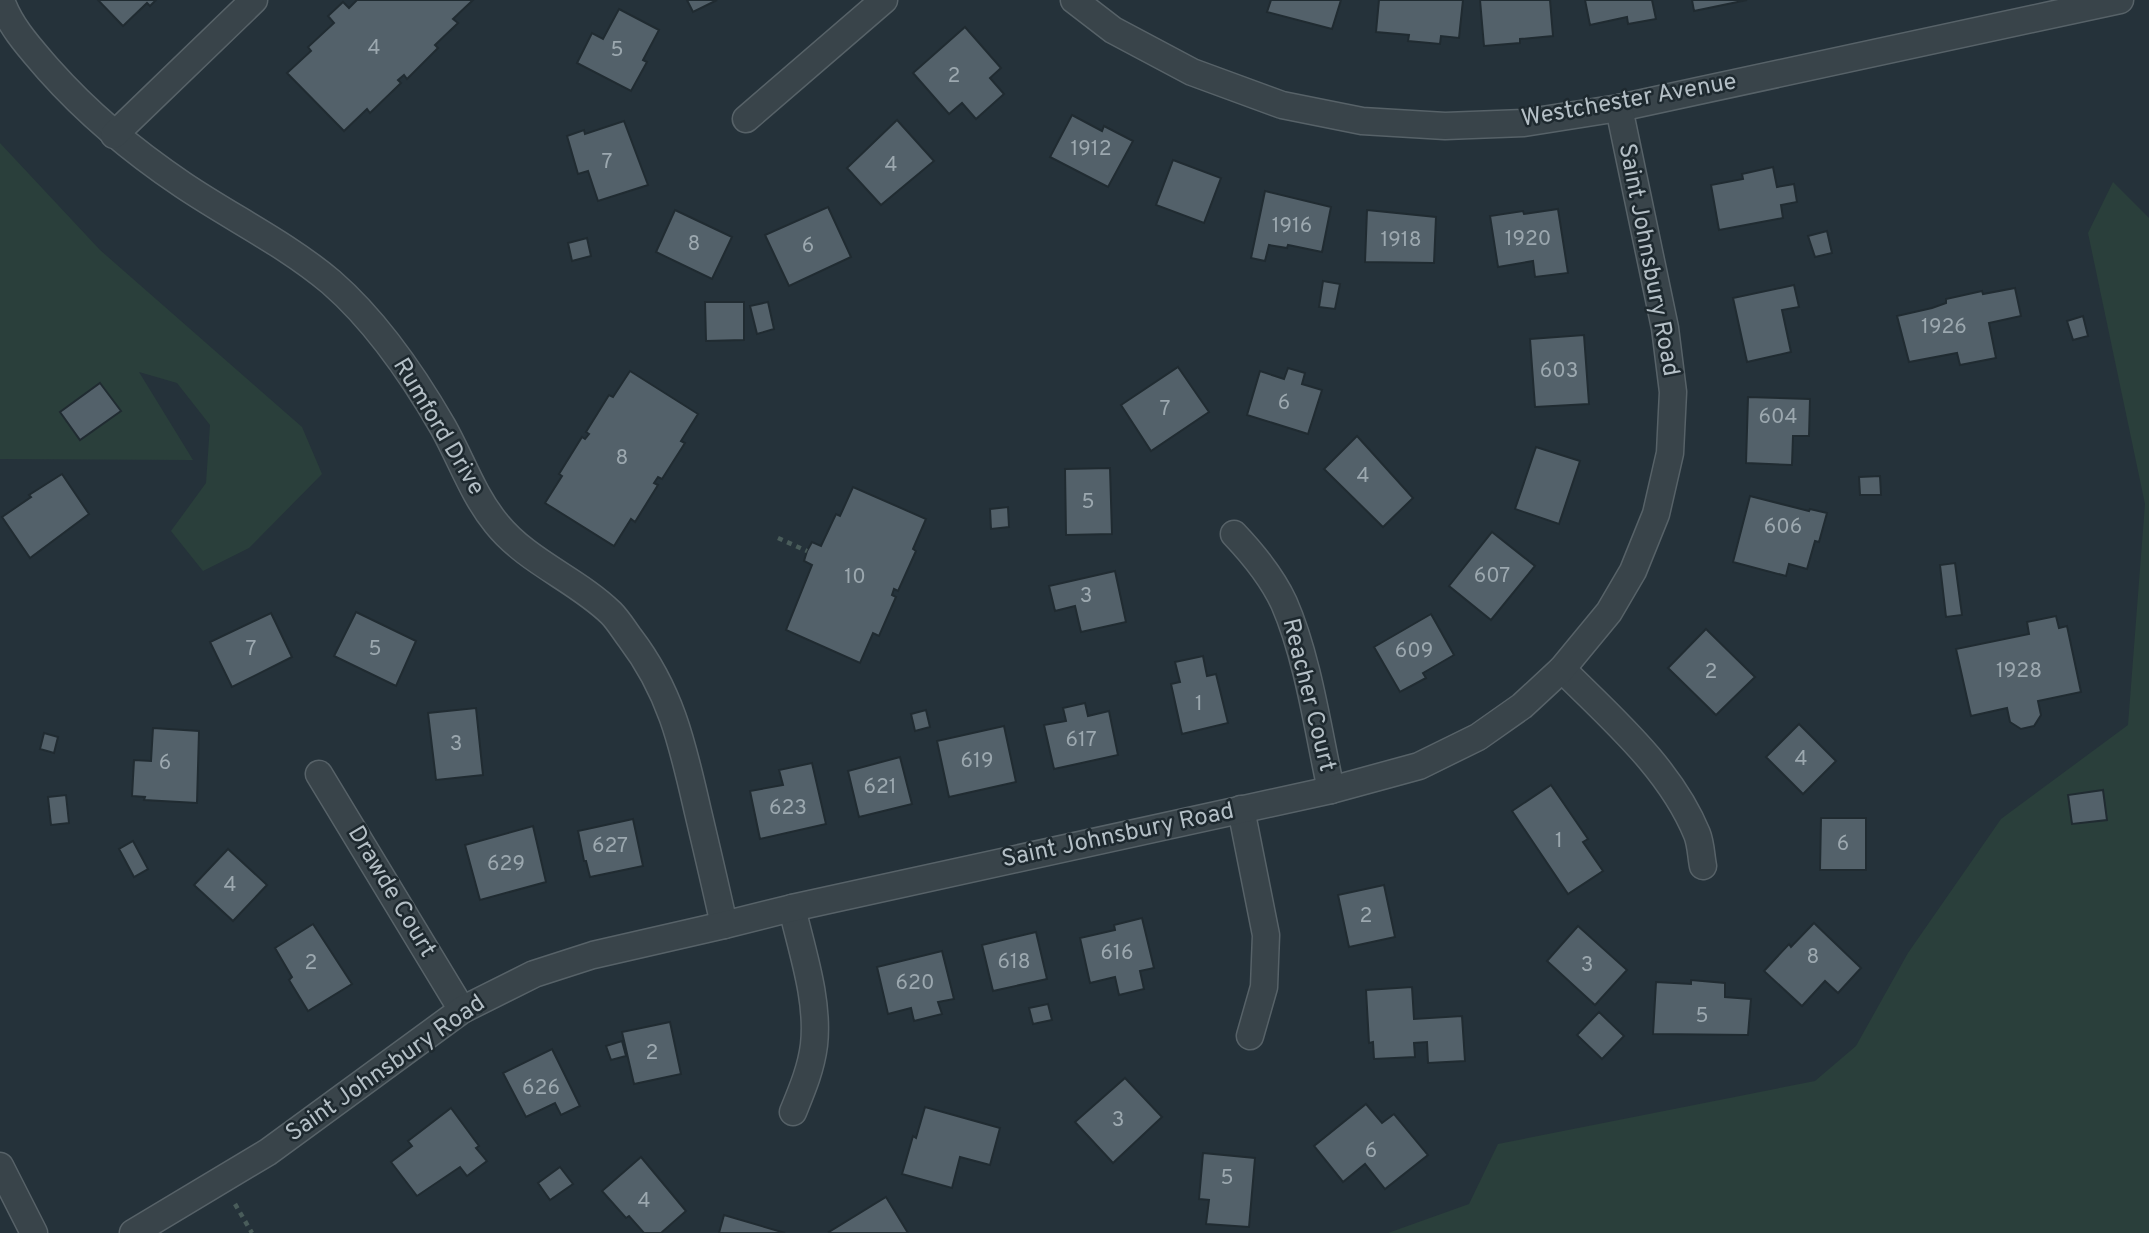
<svg xmlns="http://www.w3.org/2000/svg" width="2149" height="1233" font-family="Overpass,sans-serif">
<style>
.green{fill:#2a3f3b}
.building{fill:#53616a;stroke:#202b31;stroke-width:2}
.lines{fill:none;stroke-linecap:round;stroke-linejoin:round}
.street-casing{stroke:#576268;stroke-width:29}
.path{stroke:#495c5a;stroke-width:4.5;stroke-dasharray:5 5;stroke-linecap:butt}
.street{stroke:#39444a;stroke-width:26}
.labels{text-anchor:middle;dominant-baseline:central;stroke-width:5;stroke-linejoin:round;paint-order:stroke}
.number-label{font-size:21px;fill:#9ca8af}
.street-label{font-size:24px;fill:#b4bfc6;stroke:#1e292f}
</style>
<rect width="100%" height="100%" fill="#25323a"/>
<g class="green">
<path d="M0 143 100 250 302 427 322 474 249 548 203 571 171 531 206 483 210 425 177 383 139 372 193 460 0 459Z"/>
<path d="M2113 182 2149 218V1233H1388L1469 1204 1498 1144 1815 1081 1856 1046 1908 953 2001 819 2128 725 2145 504 2088 233Z"/>
</g>
<g class="building">
<path d="M98 0H156L150 6 147 3 123 26Z"/>
<path d="M357 0H473L453 19 458 23 435 45 438 48 407 79 404 75 398 80 401 83 370 113 367 109 344 131 287 73 311 51 308 47 334 23 328 16 343 2 349 8Z"/>
<path d="M687 0H717L693 12Z"/>
<path d="M1271 0H1341L1332 29 1267 12Z"/>
<path d="M1379 0H1463L1459 38 1441 36 1440 44 1408 41 1409 35 1376 32Z"/>
<path d="M1480 0H1550L1553 36 1520 39V43L1484 46Z"/>
<path d="M1585 0H1652L1656 19 1628 24 1627 17 1590 25Z"/>
<path d="M1692 0H1747L1694 11Z"/>
<path d="M619 9 659 30 643 60 647 62 631 91 577 63 592 33 603 39Z"/>
<path d="M965 27 1001 68 990 78 1004 94 976 119 962 103 949 114 913 73Z"/>
<path d="M1072 115 1102 131 1104 126 1133 141 1108 187 1050 157Z"/>
<path d="M897 120 934 161 881 205 847 168Z"/>
<path d="M624 121 648 185 598 201 588 171 578 174 567 136 584 130 585 134Z"/>
<path d="M1173 160 1221 178 1204 223 1156 205Z"/>
<path d="M1773 167 1777 187 1794 184 1797 202 1781 205 1783 218 1719 230 1711 185 1743 179 1742 174Z"/>
<path d="M1265 191 1331 207 1322 252 1288 245 1287 248 1269 245 1265 261 1251 258Z"/>
<path d="M828 207 851 257 789 286 765 235Z"/>
<path d="M1558 209 1568 273 1535 277 1533 261 1498 267 1490 216 1523 211 1524 214Z"/>
<path d="M675 210 732 237 712 279 656 252Z"/>
<path d="M1367 210 1436 217 1434 263 1365 262Z"/>
<path d="M1827 231 1832 253 1815 257 1808 236Z"/>
<path d="M587 238 591 256 572 261 568 243Z"/>
<path d="M1323 281 1340 284 1335 309 1319 307Z"/>
<path d="M1794 285 1799 307 1782 310 1791 352 1747 362 1733 298Z"/>
<path d="M2015 288 2021 316 1989 323 1996 358 1960 365 1957 353 1909 362 1897 316 1932 308 1946 303V299L1982 291 1983 294Z"/>
<path d="M705 302H744V340L706 341Z"/>
<path d="M768 302 774 329 757 334 750 306Z"/>
<path d="M2083 316 2088 336 2073 340 2067 321Z"/>
<path d="M1584 335 1589 404 1535 407 1530 339Z"/>
<path d="M1178 367 1209 412 1151 451 1121 405Z"/>
<path d="M1288 368 1305 373 1302 384 1322 390 1308 434 1247 415 1260 371 1284 379Z"/>
<path d="M630 371 698 414 681 441 685 443 662 479 658 477 654 483 658 485 635 522 631 519 614 546 545 503 562 476 559 474 582 437 585 439 589 434 586 432 609 395 613 397Z"/>
<path d="M100 383 121 411 80 440 60 412Z"/>
<path d="M1748 397 1810 399 1809 436H1793L1792 465 1746 463Z"/>
<path d="M1357 436 1413 498 1383 527 1324 469Z"/>
<path d="M1536 447 1580 461 1559 524 1515 509Z"/>
<path d="M1110 468 1112 534 1066 535 1065 469Z"/>
<path d="M62 474 89 514 30 558 2 517 31 497 29 495Z"/>
<path d="M1880 476 1881 495H1860L1859 477Z"/>
<path d="M853 487 926 519 913 549 916 551 898 591 894 589 892 595 896 597 879 636 873 633 860 663 786 630 812 565 804 561 807 551 812 542 821 546 836 514 840 516Z"/>
<path d="M1750 496 1809 511 1810 509 1827 513 1819 542 1815 541 1807 569 1789 564 1786 576 1733 562Z"/>
<path d="M1008 507 1009 527 991 529 990 509Z"/>
<path d="M1492 532 1535 566 1491 620 1449 586Z"/>
<path d="M1955 563 1962 615 1946 617 1940 565Z"/>
<path d="M1115 571 1126 622 1081 632 1075 606 1055 611 1049 586Z"/>
<path d="M356 612 416 641 396 686 334 656Z"/>
<path d="M271 613 292 657 232 687 210 642Z"/>
<path d="M1431 614 1454 655 1423 673 1426 678 1400 692 1374 647Z"/>
<path d="M2056 616 2059 628 2067 626 2081 692 2038 701 2041 715 2034 726 2021 729 2010 722 2007 708 1971 716 1956 649 2029 634 2027 622Z"/>
<path d="M1706 629 1755 677 1716 715 1668 668Z"/>
<path d="M1203 656 1207 676 1216 674 1228 723 1182 734 1171 684 1180 682 1175 662Z"/>
<path d="M1085 703 1088 716 1109 711 1118 755 1054 769 1044 725 1066 721 1063 708Z"/>
<path d="M476 708 483 775 436 780 428 713Z"/>
<path d="M926 710 930 727 915 731 911 714Z"/>
<path d="M1799 724 1836 761 1803 794 1766 757Z"/>
<path d="M1004 726 1016 782 949 797 937 741Z"/>
<path d="M153 728 199 731 197 803 144 800 145 797 132 796 134 760 151 761Z"/>
<path d="M44 733 58 737 54 753 40 749Z"/>
<path d="M900 757 912 804 859 817 848 771Z"/>
<path d="M812 763 826 824 760 839 750 791 783 785 779 770Z"/>
<path d="M1551 785 1588 839 1583 842 1603 871 1568 894 1512 811Z"/>
<path d="M2103 790 2107 820 2072 824 2068 795Z"/>
<path d="M66 795 69 823 51 825 48 797Z"/>
<path d="M1821 818H1866V870H1820Z"/>
<path d="M633 819 643 866 590 877 586 861H584L578 831Z"/>
<path d="M533 826 546 882 480 900 465 845Z"/>
<path d="M133 841 148 869 134 877 119 849Z"/>
<path d="M228 849 267 885 233 921 194 885Z"/>
<path d="M1384 885 1395 937 1349 947 1338 895Z"/>
<path d="M1142 918 1154 968 1140 971 1144 989 1119 995 1115 977 1090 983 1080 938 1115 930 1114 925Z"/>
<path d="M1814 923 1861 968 1838 993 1825 981 1802 1006 1764 971 1789 944 1791 947Z"/>
<path d="M313 924 352 984 308 1011 289 980 292 977 275 948Z"/>
<path d="M1578 926 1627 970 1595 1005 1547 961Z"/>
<path d="M1036 932 1047 979 993 991 982 945Z"/>
<path d="M942 951 954 999 938 1002 942 1014 914 1021 911 1008 888 1014 877 967Z"/>
<path d="M1691 980 1725 983V997L1751 999 1748 1035 1653 1034 1656 982 1691 984Z"/>
<path d="M1412 987 1414 1019 1462 1016 1465 1061 1428 1063 1427 1042 1414 1043 1415 1057 1374 1059 1373 1042 1369 1043 1366 990Z"/>
<path d="M1048 1004 1052 1020 1033 1024 1029 1008Z"/>
<path d="M1599 1012 1624 1036 1602 1059 1577 1035Z"/>
<path d="M670 1022 681 1074 634 1084 622 1032Z"/>
<path d="M622 1041 626 1056 611 1060 606 1046Z"/>
<path d="M552 1049 580 1106 561 1115 555 1103 526 1117 503 1073Z"/>
<path d="M1125 1078 1162 1117 1113 1163 1075 1122Z"/>
<path d="M1366 1104 1382 1123 1394 1114 1428 1155 1385 1189 1365 1164 1343 1182 1314 1146Z"/>
<path d="M925 1107 1000 1128 990 1165 960 1157 952 1188 902 1174 913 1136 916 1138Z"/>
<path d="M451 1108 479 1146 476 1148 487 1161 467 1176 460 1167 417 1196 391 1162 412 1146 408 1141Z"/>
<path d="M1203 1153 1255 1158 1249 1227 1206 1224 1209 1200 1199 1199Z"/>
<path d="M641 1157 686 1211 661 1233H644L629 1216 626 1218 602 1191Z"/>
<path d="M560 1167 573 1184 550 1200 538 1183Z"/>
<path d="M886 1197 908 1233H830L829 1232Z"/>
<path d="M724 1215 785 1233H719Z"/>
</g>
<g class="lines">
<defs>
<g id="street">
<path d="M1 0C10 27 31 49 49 70 89 115 134 152 183 185 232 218 286 244 331 282 377 322 413 375 443 427 461 459 473 495 496 523 527 562 576 579 611 613 618 620 624 630 630 638 672 693 683 747 698 812 707 850 716 888 724 925"/>
<path d="M1074 0 1113 30 1192 72 1282 105 1362 121 1445 126 1524 123 1619 108 2120 0"/>
<path d="M746 119 884 0"/>
<path d="M114 135 254 0"/>
<path d="M1234 534C1253 554 1272 577 1284 603 1308 658 1318 730 1331 790"/>
<path d="M1562 669C1611 718 1670 768 1697 834 1701 844 1701 856 1703 866"/>
<path d="M319 774 462 1010"/>
<path d="M1241 809 1266 935 1264 987 1250 1036"/>
<path d="M792 908C802 951 819 1000 814 1045 811 1069 802 1090 793 1112"/>
<path d="M0 1166 34 1233"/>
<path d="M133 1233 268 1152 462 1010 534 974 593 955 724 925 792 908 1331 790 1419 766 1478 737 1522 706 1562 669 1609 612 1633 571 1656 514 1670 453 1673 392 1665 328 1619 108"/>
</g>
</defs>
<use href="#street" class="street-casing"/>
<g class="path">
<path d="M778 538 807 551"/>
<path d="M235 1204 252 1233"/>
</g>
<use href="#street" class="street"/>
</g>
<g class="labels">
<g class="number-label">
<text x="374" y="48">4</text>
<text x="617" y="50">5</text>
<text x="954" y="76">2</text>
<text x="1091" y="149">1912</text>
<text x="607" y="162">7</text>
<text x="891" y="165">4</text>
<text x="1292" y="226">1916</text>
<text x="1528" y="239">1920</text>
<text x="1401" y="240">1918</text>
<text x="694" y="244">8</text>
<text x="808" y="246">6</text>
<text x="1944" y="327">1926</text>
<text x="1559" y="371">603</text>
<text x="1284" y="403">6</text>
<text x="1165" y="409">7</text>
<text x="1778" y="417">604</text>
<text x="622" y="458">8</text>
<text x="1363" y="476">4</text>
<text x="1088" y="502">5</text>
<text x="1783" y="527">606</text>
<text x="1492" y="576">607</text>
<text x="855" y="577">10</text>
<text x="1086" y="596">3</text>
<text x="251" y="649">7</text>
<text x="375" y="649">5</text>
<text x="1414" y="651">609</text>
<text x="2019" y="671">1928</text>
<text x="1711" y="672">2</text>
<text x="1199" y="704">1</text>
<text x="1081" y="740">617</text>
<text x="456" y="744">3</text>
<text x="1801" y="759">4</text>
<text x="977" y="761">619</text>
<text x="165" y="763">6</text>
<text x="880" y="787">621</text>
<text x="788" y="808">623</text>
<text x="1559" y="841">1</text>
<text x="1843" y="844">6</text>
<text x="610" y="846">627</text>
<text x="506" y="864">629</text>
<text x="230" y="885">4</text>
<text x="1366" y="916">2</text>
<text x="1117" y="953">616</text>
<text x="1813" y="957">8</text>
<text x="1014" y="962">618</text>
<text x="311" y="963">2</text>
<text x="1587" y="965">3</text>
<text x="915" y="983">620</text>
<text x="1702" y="1016">5</text>
<text x="652" y="1053">2</text>
<text x="541" y="1088">626</text>
<text x="1118" y="1120">3</text>
<text x="1371" y="1151">6</text>
<text x="1227" y="1178">5</text>
<text x="644" y="1201">4</text>
</g>
<g class="street-label">
<text transform="translate(1629 101) rotate(-10)">Westchester Avenue</text>
<text transform="translate(1648 260) rotate(79)">Saint Johnsbury Road</text>
<text transform="translate(438 427) rotate(59)">Rumford Drive</text>
<text transform="translate(1308 695) rotate(76)">Reacher Court</text>
<text transform="translate(1118 836) rotate(-12)">Saint Johnsbury Road</text>
<text transform="translate(391 892) rotate(59)">Drawde Court</text>
<text transform="translate(386 1069) rotate(-35)">Saint Johnsbury Road</text>
</g>
</g>
</svg>
